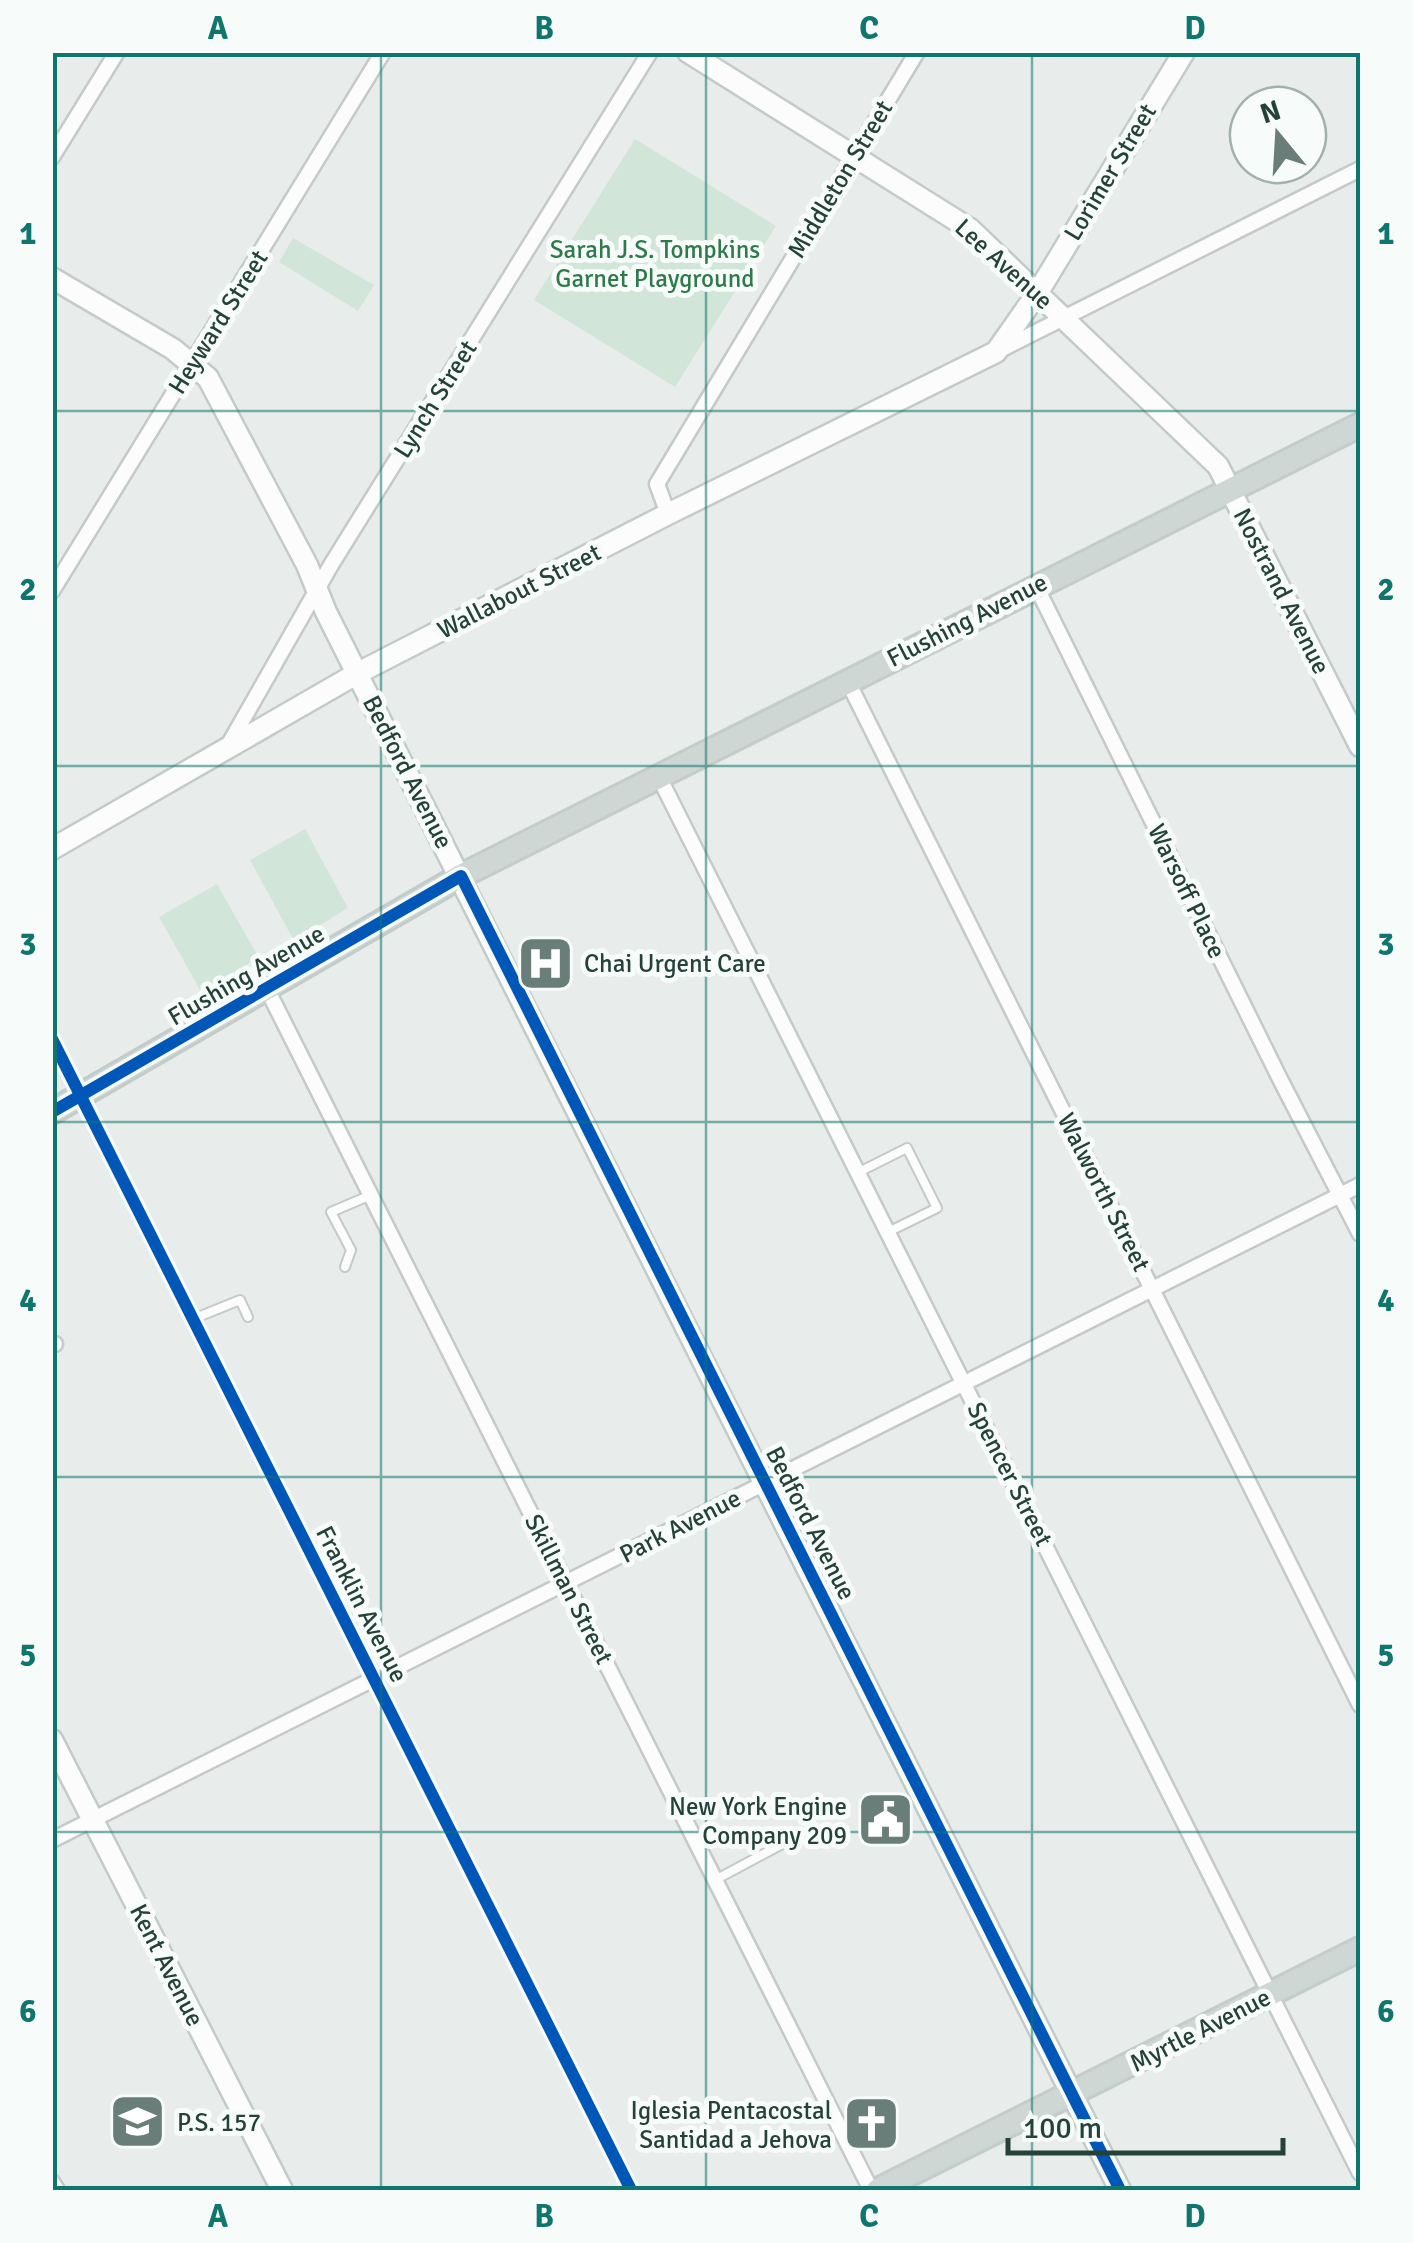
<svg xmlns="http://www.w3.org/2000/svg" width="1413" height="2243" font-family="Signika,sans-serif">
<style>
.green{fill:#d1e6d8}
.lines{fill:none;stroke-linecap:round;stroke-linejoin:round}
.lane-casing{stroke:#c5cac8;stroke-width:12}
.street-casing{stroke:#c5cac8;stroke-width:19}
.secondary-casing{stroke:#c3cbc8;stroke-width:25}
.primary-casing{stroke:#c3ccc9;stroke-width:28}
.lane{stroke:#fcfcfc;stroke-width:8}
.street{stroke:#fcfcfc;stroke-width:14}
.secondary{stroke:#fcfcfc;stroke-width:20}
.primary{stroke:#cfd7d5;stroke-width:22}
.cycleway-casing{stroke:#f7fbf9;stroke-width:19}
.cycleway{stroke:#0057b8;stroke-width:12}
.grid{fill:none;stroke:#0f766e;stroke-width:2.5;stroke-opacity:0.55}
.labels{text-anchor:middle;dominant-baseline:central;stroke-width:10;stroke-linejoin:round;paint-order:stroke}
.street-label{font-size:25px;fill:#24423a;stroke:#f7fbf9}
.park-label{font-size:25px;fill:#2d7a4b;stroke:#f7fbf9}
.poi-label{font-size:25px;fill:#24423a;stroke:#f7fbf9;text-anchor:start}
.neatline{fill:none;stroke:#0f766e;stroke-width:4}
.grid-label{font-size:32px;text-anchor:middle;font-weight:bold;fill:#0f766e}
</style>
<rect width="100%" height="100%" fill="#e8edeb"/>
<g class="green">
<path d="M635 139 776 226 675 387 534 300Z"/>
<path d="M293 238 374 285 358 311 279 262Z"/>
<path d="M305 829 348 908 294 941 250 860Z"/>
<path d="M217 884 259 958 200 990 159 917Z"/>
</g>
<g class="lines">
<defs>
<g id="lane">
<path d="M859 1172 907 1148 937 1208 888 1232"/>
<path d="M345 1267 351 1250 331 1212 371 1195"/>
<path d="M193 1319 240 1300 248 1317"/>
<path d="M715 1880 786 1842"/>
</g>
<g id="street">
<path d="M52 157 117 52"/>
<path d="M1002 349 1360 169"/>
<path d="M668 514 657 484 917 52"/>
<path d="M1036 586 1280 1079 1360 1234"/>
<path d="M52 591 383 52"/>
<path d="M847 680 1360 1705"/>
<path d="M229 744 331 565 650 52"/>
<path d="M658 775 1360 2173"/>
<path d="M267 989 871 2190"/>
<path d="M52 1039 631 2190"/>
<path d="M52 1345 55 1344"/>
<path d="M52 1840 1360 1185"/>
<path d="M52 2182 57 2190"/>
</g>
<g id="secondary">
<path d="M688 52 970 229 1218 466 1360 746"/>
<path d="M52 278 173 349 208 378 307 565 326 612 1120 2190"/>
<path d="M52 849 358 673 668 514 996 352 1038 292 1184 52"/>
<path d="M52 1740 282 2190"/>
</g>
<g id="primary">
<path d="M52 1112 461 876 1360 425"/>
<path d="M878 2190 1360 1949"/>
</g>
</defs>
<use href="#lane" class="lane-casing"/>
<use href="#street" class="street-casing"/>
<use href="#secondary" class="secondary-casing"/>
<use href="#primary" class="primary-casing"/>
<use href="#lane" class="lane"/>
<use href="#street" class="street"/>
<use href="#secondary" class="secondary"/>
<use href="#primary" class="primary"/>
<defs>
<g id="cycleway">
<path d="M52 1039 631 2190"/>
<path d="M52 1112 461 876 1120 2190"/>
</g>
</defs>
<use href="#cycleway" class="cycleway-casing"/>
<use href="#cycleway" class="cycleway"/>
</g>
<path class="grid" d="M381 52V2190M706 52V2190M1032 52V2190M52 411H1360M52 766H1360M52 1122H1360M52 1477H1360M52 1832H1360"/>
<defs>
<symbol id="hospital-square" viewBox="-11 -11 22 22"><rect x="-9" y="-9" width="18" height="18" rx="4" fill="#697e78" stroke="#f7fbf9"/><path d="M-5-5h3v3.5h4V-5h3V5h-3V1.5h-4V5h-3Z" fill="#fff"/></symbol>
<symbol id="civic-square" viewBox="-11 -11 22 22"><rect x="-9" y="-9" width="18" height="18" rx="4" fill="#697e78" stroke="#f7fbf9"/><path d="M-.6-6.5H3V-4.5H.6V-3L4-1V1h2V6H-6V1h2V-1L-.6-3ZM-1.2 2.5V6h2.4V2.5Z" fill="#fff"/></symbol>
<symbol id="school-square" viewBox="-11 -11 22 22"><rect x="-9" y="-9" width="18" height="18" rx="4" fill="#697e78" stroke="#f7fbf9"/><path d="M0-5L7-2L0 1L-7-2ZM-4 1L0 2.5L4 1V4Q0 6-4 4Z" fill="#fff"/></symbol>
<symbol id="church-square" viewBox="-11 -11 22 22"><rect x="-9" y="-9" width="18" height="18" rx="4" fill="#697e78" stroke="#f7fbf9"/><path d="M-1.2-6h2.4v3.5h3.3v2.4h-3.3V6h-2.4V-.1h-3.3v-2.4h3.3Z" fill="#fff"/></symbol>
</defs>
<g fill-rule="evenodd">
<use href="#hospital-square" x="514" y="932" width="63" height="63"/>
<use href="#civic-square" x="854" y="1788" width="63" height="63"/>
<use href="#school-square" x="106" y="2090" width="63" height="63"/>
<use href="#church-square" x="840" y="2092" width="63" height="63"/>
</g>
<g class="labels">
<g class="street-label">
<text transform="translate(1110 172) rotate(-59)">Lorimer Street</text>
<text transform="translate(840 179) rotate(-59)">Middleton Street</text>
<text transform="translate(1004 264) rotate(42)">Lee Avenue</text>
<text transform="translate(218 322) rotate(-58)">Heyward Street</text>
<text transform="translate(435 399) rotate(-58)">Lynch Street</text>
<text transform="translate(519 591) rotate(-27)">Wallabout Street</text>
<text transform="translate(1282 591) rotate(63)">Nostrand Avenue</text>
<text transform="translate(967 620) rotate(-27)">Flushing Avenue</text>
<text transform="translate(408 772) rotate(63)">Bedford Avenue</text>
<text transform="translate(1187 891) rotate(64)">Warsoff Place</text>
<text transform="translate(246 975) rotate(-30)">Flushing Avenue</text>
<text transform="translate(1104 1192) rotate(63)">Walworth Street</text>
<text transform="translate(1010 1474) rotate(63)">Spencer Street</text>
<text transform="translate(811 1523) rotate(63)">Bedford Avenue</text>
<text transform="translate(680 1526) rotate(-27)">Park Avenue</text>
<text transform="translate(569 1589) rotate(63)">Skillman Street</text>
<text transform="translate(362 1604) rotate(63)">Franklin Avenue</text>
<text transform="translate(167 1965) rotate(63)">Kent Avenue</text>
<text transform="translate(1200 2030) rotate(-27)">Myrtle Avenue</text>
</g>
<g class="park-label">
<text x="655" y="249">Sarah J.S. Tompkins<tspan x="655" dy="29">Garnet Playground</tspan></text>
</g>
<g class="poi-label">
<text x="584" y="963">Chai Urgent Care</text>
<text x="847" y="1806" text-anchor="end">New York Engine<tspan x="847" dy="29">Company 209</tspan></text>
<text x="832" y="2110" text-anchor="end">Iglesia Pentacostal<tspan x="832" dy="29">Santidad a Jehova</tspan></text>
<text x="177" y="2122">P.S. 157</text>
</g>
</g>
<rect width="1413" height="2243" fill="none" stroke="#f7fbf9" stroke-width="110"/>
<g transform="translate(1278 135) rotate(342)"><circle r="48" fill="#f7fbf9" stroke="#a3b1ad" stroke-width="2.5"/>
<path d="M0-8L18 38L0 25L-18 38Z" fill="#697e78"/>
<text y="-15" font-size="28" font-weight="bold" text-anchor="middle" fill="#24423a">N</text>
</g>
<path d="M1008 2138v15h275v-15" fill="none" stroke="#24423a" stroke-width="5"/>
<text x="1023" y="2138" font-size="30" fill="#24423a" stroke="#f7fbf9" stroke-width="8" paint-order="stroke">100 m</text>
<rect x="55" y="55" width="1303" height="2133" class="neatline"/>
<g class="grid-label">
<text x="218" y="39">A</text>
<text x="544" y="39">B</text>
<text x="869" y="39">C</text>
<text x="1195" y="39">D</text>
<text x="28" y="244">1</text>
<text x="1386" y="244">1</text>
<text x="28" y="600">2</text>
<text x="1386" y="600">2</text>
<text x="28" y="955">3</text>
<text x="1386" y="955">3</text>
<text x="28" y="1311">4</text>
<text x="1386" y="1311">4</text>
<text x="28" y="1666">5</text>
<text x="1386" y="1666">5</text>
<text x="28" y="2022">6</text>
<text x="1386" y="2022">6</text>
<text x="218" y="2227">A</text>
<text x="544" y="2227">B</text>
<text x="869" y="2227">C</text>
<text x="1195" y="2227">D</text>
</g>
</svg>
